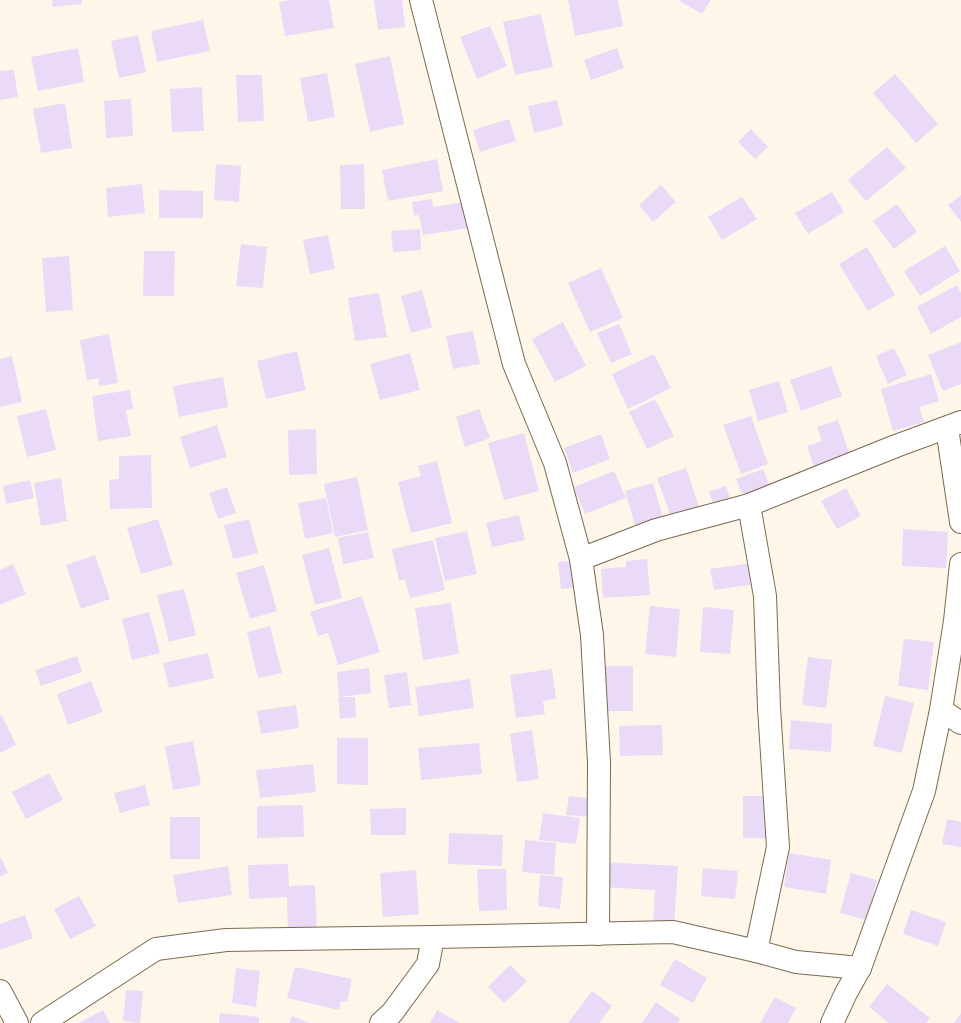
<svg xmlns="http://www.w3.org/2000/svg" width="961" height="1023" font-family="'IBM Plex Serif',serif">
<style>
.building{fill:#eadaf7}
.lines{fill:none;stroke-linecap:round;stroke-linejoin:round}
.street-casing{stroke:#7b694e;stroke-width:24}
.street{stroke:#fff;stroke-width:22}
</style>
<rect width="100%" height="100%" fill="#fff6ea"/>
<g class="building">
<path d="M52 0H82V4L53 7Z"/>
<path d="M290 0H329L334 28 285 36 279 2Z"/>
<path d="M374 0H402L405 27 378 30Z"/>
<path d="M568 0H618L623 26 575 36Z"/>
<path d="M678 0H711L702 14Z"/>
<path d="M541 14 553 67 515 75 503 22Z"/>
<path d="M203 20 210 51 157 62 151 31Z"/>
<path d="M490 26 507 66 477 79 460 37Z"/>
<path d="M138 35 146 72 119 78 111 41Z"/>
<path d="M78 48 84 82 38 91 31 57Z"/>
<path d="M617 48 624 68 591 80 584 60Z"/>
<path d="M390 56 404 124 370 132 355 64Z"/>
<path d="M14 70 18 97 0 100V71Z"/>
<path d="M327 73 335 117 308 122 300 78Z"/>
<path d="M895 74 938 124 916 143 873 93Z"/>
<path d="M236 75H262L264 121 238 122Z"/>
<path d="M202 87 204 131 172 132 170 89Z"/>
<path d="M131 99 133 136 106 138 104 101Z"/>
<path d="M557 100 563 126 534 133 528 106Z"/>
<path d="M65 103 72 148 41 153 33 109Z"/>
<path d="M509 119 516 141 480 152 473 130Z"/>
<path d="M751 129 768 147 755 159 738 142Z"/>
<path d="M887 147 906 168 866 201 848 180Z"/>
<path d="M437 159 443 191 388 201 382 170Z"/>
<path d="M216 164 241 166 239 202 214 200Z"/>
<path d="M364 164 365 209H341L340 165Z"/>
<path d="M142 184 145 213 108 217 106 188Z"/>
<path d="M661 185 676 202 653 222 639 205Z"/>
<path d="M159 190 203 191V218H159Z"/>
<path d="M832 192 844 212 808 234 795 213Z"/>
<path d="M961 195V222L948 205Z"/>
<path d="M742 197 757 219 722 240 708 217Z"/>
<path d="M432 199 433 207 465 202 469 228 423 235 419 215 414 216 412 202Z"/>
<path d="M897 204 917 232 894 249 873 221Z"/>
<path d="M420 229 421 250 393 252 391 231Z"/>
<path d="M328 235 335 269 310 274 303 240Z"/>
<path d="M241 244 267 247 263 288 236 286Z"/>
<path d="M945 246 960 271 920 296 904 271Z"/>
<path d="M867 247 895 295 868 311 839 264Z"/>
<path d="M144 251H175L174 296H143Z"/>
<path d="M69 256 73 310 46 312 42 258Z"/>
<path d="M601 268 623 318 590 332 568 283Z"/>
<path d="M957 285 961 293V317L931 334 917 307Z"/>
<path d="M422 290 432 327 411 333 401 296Z"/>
<path d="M379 293 387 337 355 341 348 298Z"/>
<path d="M563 322 586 366 555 382 532 339Z"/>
<path d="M619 324 632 354 611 363 597 333Z"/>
<path d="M473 331 480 364 453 369 446 336Z"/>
<path d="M109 334 118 383 99 386 98 378 87 380 80 340Z"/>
<path d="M961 342V384L943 391 928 355Z"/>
<path d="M894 348 907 375 888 384 876 356Z"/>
<path d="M297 351 306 390 266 399 257 361Z"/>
<path d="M410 353 420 390 380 400 370 364Z"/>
<path d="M654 354 671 388 628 409 612 374Z"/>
<path d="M12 356 22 402 0 407V359Z"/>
<path d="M831 366 842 396 801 411 790 380Z"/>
<path d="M931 374 939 401 919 407 924 422 893 431 881 389Z"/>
<path d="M223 377 228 407 179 417 173 386Z"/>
<path d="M779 381 788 412 758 421 749 390Z"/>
<path d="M130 390 133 409 126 410 131 436 98 441 92 396Z"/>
<path d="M655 399 674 436 647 449 629 412Z"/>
<path d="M46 409 56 450 27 457 17 416Z"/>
<path d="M479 409 490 438 465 447 456 417Z"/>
<path d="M751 416 768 464 741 474 723 425Z"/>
<path d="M838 420 850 456 814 468 807 446 822 441 817 427Z"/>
<path d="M217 425 227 457 190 468 180 437Z"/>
<path d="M316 429 317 474 289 475 288 430Z"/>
<path d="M524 433 539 491 504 500 488 443Z"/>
<path d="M601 434 610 459 573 473 564 448Z"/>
<path d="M151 455 152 508 110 509 109 480 119 479V456Z"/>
<path d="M437 461 452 523 411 533 398 482 421 476 418 466Z"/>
<path d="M686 468 699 507 671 517 657 478Z"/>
<path d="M763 469 771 489 744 499 736 479Z"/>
<path d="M614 471 626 498 585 514 574 487Z"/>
<path d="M357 477 368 530 335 537 324 484Z"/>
<path d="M61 478 67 521 41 526 34 483Z"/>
<path d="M30 480 34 498 6 504 3 486Z"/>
<path d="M653 483 664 521 636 529 625 491Z"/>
<path d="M726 486 732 503 715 509 709 492Z"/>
<path d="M227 487 236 513 218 519 209 493Z"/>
<path d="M846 488 861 516 837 529 821 501Z"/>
<path d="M326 498 333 533 305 539 298 503Z"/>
<path d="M519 515 525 540 492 547 486 523Z"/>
<path d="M158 519 173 565 141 574 127 528Z"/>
<path d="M249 519 258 553 233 559 224 525Z"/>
<path d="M903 529 948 532 946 568 902 566Z"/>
<path d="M467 531 477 574 445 581 435 538Z"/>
<path d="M368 532 374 558 343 564 338 538Z"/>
<path d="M433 540 445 590 410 598 405 579 399 581 392 549Z"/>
<path d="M329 548 342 598 315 605 302 555Z"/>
<path d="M95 555 110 599 81 609 66 565Z"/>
<path d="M647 559 650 595 603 598 601 569 626 567V561Z"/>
<path d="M577 560 580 587 561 589 558 562Z"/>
<path d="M753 563 756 584 714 590 710 569Z"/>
<path d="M13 564 26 594 0 605V570Z"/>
<path d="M264 565 277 611 250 619 236 573Z"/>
<path d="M184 589 196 635 169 642 157 595Z"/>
<path d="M362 596 380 652 338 665 328 633 318 636 310 612Z"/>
<path d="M451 603 459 654 423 660 415 608Z"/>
<path d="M650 606 680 609 676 657 645 654Z"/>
<path d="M703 607 734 610 730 654 700 652Z"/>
<path d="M149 612 160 653 132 660 122 619Z"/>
<path d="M270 626 282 673 258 678 247 632Z"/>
<path d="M904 639 934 642 928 690 898 686Z"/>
<path d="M208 653 214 678 169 688 163 663Z"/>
<path d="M77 656 82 672 41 686 35 670Z"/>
<path d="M808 657 832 660 826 708 802 705Z"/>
<rect x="606" y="666" width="27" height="45"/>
<path d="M369 668 371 693 339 697 337 672Z"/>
<path d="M552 669 556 699 543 701 545 714 516 718 510 675Z"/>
<path d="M407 672 411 705 389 708 384 675Z"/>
<path d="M470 679 474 708 419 716 415 687Z"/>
<path d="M91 681 103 712 68 725 57 694Z"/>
<path d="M885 696 914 703 902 753 873 746Z"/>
<path d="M338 697H355L356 717 340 719Z"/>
<path d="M296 705 299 728 261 734 257 711Z"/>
<path d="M2 715 16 745 0 753V716Z"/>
<path d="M791 720 832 724 831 752 789 749Z"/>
<path d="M662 725 663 755 620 756 619 726Z"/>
<path d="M532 730 539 779 517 782 510 734Z"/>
<path d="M337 738H368V785L337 784Z"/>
<path d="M193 741 201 785 173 790 165 746Z"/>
<path d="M479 743 482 774 421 780 418 748Z"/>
<path d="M313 764 316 792 260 798 256 770Z"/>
<path d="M49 773 63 800 26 819 12 792Z"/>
<path d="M145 785 150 805 120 813 114 793Z"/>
<path d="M569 796 593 799 591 817 566 815Z"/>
<rect x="743" y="796" width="26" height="42"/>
<path d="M303 805 304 837 257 838V806Z"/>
<path d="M406 808V835H371L370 809Z"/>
<path d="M543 813 580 818 576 844 539 840Z"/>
<rect x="170" y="817" width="30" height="42"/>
<path d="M947 819 961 822V847L942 844Z"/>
<path d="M449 833 503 835 502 866 448 864Z"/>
<path d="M525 840 556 843 554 875 522 872Z"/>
<path d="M789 853 831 860 826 894 784 887Z"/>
<path d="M0 856 8 873 0 877Z"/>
<path d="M603 862 678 866 674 927 653 926 655 890 602 887Z"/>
<path d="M288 864 289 886 315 885 317 930 288 931 287 897 249 899 248 865Z"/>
<path d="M228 866 232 895 178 903 173 875Z"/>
<path d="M703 868 738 871 735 899 701 896Z"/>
<path d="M477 869H506L507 910 479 911Z"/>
<path d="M416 870 419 914 383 917 380 873Z"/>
<path d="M851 873 877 880 867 920 840 913Z"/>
<path d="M540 875 563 877 560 909 538 906Z"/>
<path d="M79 896 96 926 70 939 54 909Z"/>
<path d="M911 910 946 922 938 946 903 934Z"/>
<path d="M25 915 33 938 0 950V924Z"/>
<path d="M675 959 707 978 693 1003 660 985Z"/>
<path d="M510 965 527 981 504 1003 488 987Z"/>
<path d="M295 967 352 979 347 1002 341 1001 339 1010 287 998Z"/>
<path d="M236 968 260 971 256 1007 232 1003Z"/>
<path d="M887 984 930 1018 926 1023H889L869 1007Z"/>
<path d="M126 990 143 991 140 1023 123 1021Z"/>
<path d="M592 991 612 1006 599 1023H568Z"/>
<path d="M775 997 796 1008 788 1023H760Z"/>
<path d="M656 1002 680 1019 678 1023H642Z"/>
<path d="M103 1010 110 1023H79Z"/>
<path d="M437 1010 460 1023H430Z"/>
<path d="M220 1013 259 1017V1023H219Z"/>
<path d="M961 1013V1023H954Z"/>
<path d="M292 1016 309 1023H289Z"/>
</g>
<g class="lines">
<defs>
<g id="street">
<path d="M421 0 514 364 555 463 581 559 592 635 599 763 598 934"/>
<path d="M947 428 961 522"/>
<path d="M749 505 765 596 769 708 778 847 756 951"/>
<path d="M581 559 656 530 749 505 896 446 961 422"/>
<path d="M941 710 961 723"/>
<path d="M0 991 17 1023"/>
<path d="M42 1023 156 949 226 940 433 937 673 932 756 951 796 962 860 968"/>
<path d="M381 1023 392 1013 428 964 433 937"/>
<path d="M832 1023 846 993 860 968 924 791 941 710 955 621 961 564"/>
</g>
</defs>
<use href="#street" class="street-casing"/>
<use href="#street" class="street"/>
</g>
</svg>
